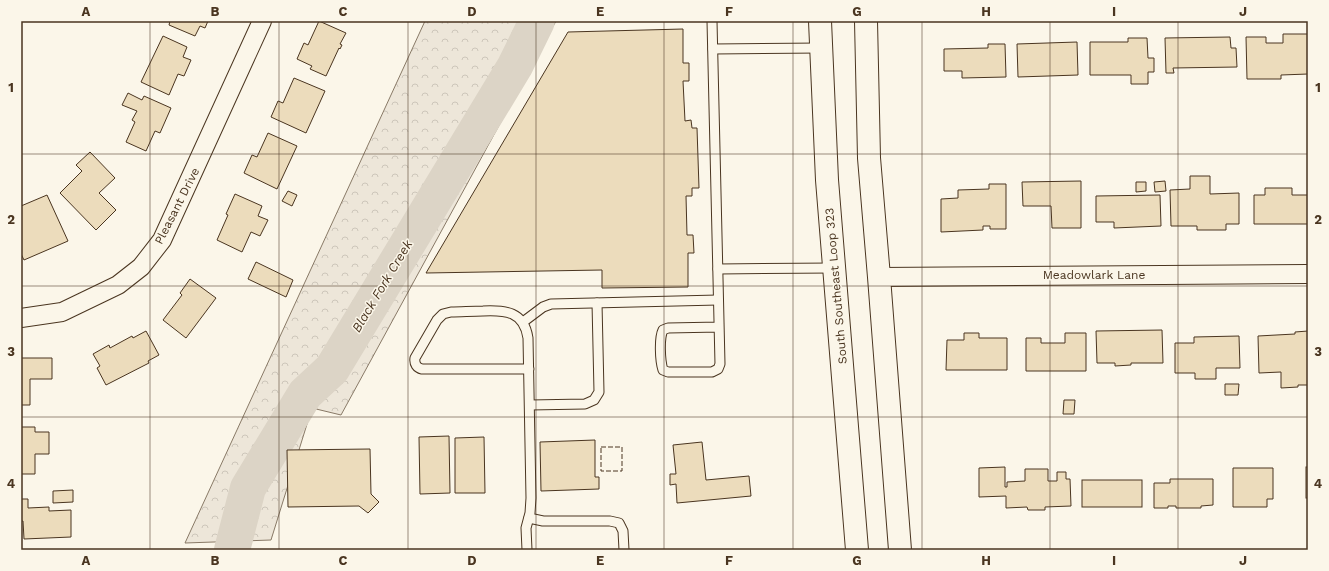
<svg xmlns="http://www.w3.org/2000/svg" width="1329" height="571" font-family="'Work Sans',sans-serif">
<style>
.forest{fill:url(#forest-crowns);stroke:#887966}
.lines{fill:none;stroke-linecap:round;stroke-linejoin:round}
.river{stroke:#dcd4c6;stroke-width:36}
.building{fill:#ecdcbc;stroke:#4a3520}
.lane-casing{stroke:#4a3520;stroke-width:11}
.street-casing{stroke:#4a3520;stroke-width:20}
.highway-casing{stroke:#4a3520;stroke-width:24}
.lane{stroke:#fbf6e9;stroke-width:9}
.street{stroke:#fbf6e9;stroke-width:18}
.highway{stroke:#fbf6e9;stroke-width:22}
.fence{stroke:#4a3520;stroke-width:1;stroke-dasharray:5 2;stroke-linecap:butt}
.grid{fill:none;stroke:#4a3520;stroke-width:1;stroke-opacity:0.55}
.labels{text-anchor:middle;dominant-baseline:central;stroke-width:3;stroke-linejoin:round;paint-order:stroke}
.street-label{font-size:12px;fill:#4a3520;stroke:#fbf6e9}
.water-label{font-size:13px;font-style:italic;fill:#4a3520;stroke:#fbf6e9}
.neatline{fill:none;stroke:#4a3520;stroke-width:1.5}
.grid-label{font-size:13px;text-anchor:middle;font-weight:bold;fill:#4a3520}
</style>
<defs>
<pattern id="forest-crowns" width="20" height="18" patternUnits="userSpaceOnUse"><rect width="20" height="18" fill="#ede6d9"/><path d="M2 6a3 3 0 1 1 6 0M12 15a3 3 0 1 1 6 0" fill="none" stroke="#cdc6ba"/></pattern>
</defs>
<rect width="100%" height="100%" fill="#fbf6e9"/>
<path class="forest" d="M425 21H556L341 415 312 408 271 540 185 543Z"/>
<g class="lines">
<path class="river" d="M232 550 248 488 305 394 332 369 515 66 537 21"/>
</g>
<g class="building">
<path d="M170 21H208L205 28 200 26 195 36 169 25Z"/>
<path d="M319 21 346 33 340 44 342 45 340 49 339 48 326 76 310 69 312 66 297 59 304 43 308 45Z"/>
<path d="M683 29V63H689V81H683L685 121 691 120 692 128H697L699 188H692V196H686L687 235H693L694 253H688V287L602 288V270L426 273 568 32Z"/>
<path d="M1283 34H1308V74L1281 75V79H1247L1246 37H1266V43H1283Z"/>
<path d="M163 36 187 47 183 57 191 60 184 76 178 74 169 95 141 82Z"/>
<path d="M1230 37 1231 48H1236L1237 67 1173 68 1174 73H1166L1165 38Z"/>
<path d="M1128 38H1147L1148 58H1154V72H1148V84H1131V75H1090V42H1128Z"/>
<path d="M1077 42 1078 75 1018 77 1017 44Z"/>
<path d="M988 44H1005L1006 77 962 78V71H944V49L988 48Z"/>
<path d="M294 78 325 91 306 133 271 117 278 101 283 103Z"/>
<path d="M128 93 142 100 144 96 171 108 160 133 155 131 146 151 126 142 135 122 132 120 137 111 122 105Z"/>
<path d="M268 133 297 146 277 189 244 173 252 155 257 157Z"/>
<path d="M90 152 115 178 99 193 116 210 96 230 60 193 82 171 76 165Z"/>
<path d="M1190 176H1210V194L1239 193V224H1226V230H1197V226H1171L1170 190 1190 189Z"/>
<path d="M1081 181V228H1052L1051 206H1023L1022 182Z"/>
<path d="M1165 181 1166 191 1155 192 1154 182Z"/>
<path d="M1136 182H1146V191L1136 192Z"/>
<path d="M989 184H1006V229H990V226H983V230L941 232V199L958 198V190L989 189Z"/>
<path d="M1265 188H1292V195H1308V224H1254V195H1265Z"/>
<path d="M288 191 297 195 292 206 282 201Z"/>
<path d="M235 194 262 206 258 216 268 220 260 236 251 232 242 252 217 240 228 215 226 214Z"/>
<path d="M47 195 68 241 24 260 21 254V206Z"/>
<path d="M1160 195 1161 226 1114 228V222H1096V196Z"/>
<path d="M256 262 293 280 286 297 248 279Z"/>
<path d="M190 279 216 298 186 338 163 320 182 295 180 293Z"/>
<path d="M1162 330 1163 363H1131V365L1115 366V363H1097L1096 331Z"/>
<path d="M146 331 159 355 148 361 149 363 106 385 97 368 100 366 93 354 109 345 110 348 132 336 133 338Z"/>
<path d="M1308 331V385H1298V387L1281 388V372L1259 373 1258 336 1295 334V332Z"/>
<path d="M964 333H979V338H1007V370H946L947 340H964Z"/>
<path d="M1065 333H1086V371H1026V338H1041V343H1065Z"/>
<path d="M1239 336 1240 368H1216V379H1195V373H1175V343H1194V337Z"/>
<path d="M21 358H52V379H30V405H21Z"/>
<path d="M1225 384H1239L1238 395H1225Z"/>
<path d="M1064 400H1075L1074 414H1063Z"/>
<path d="M21 427H35V432H49V454H35V474H21Z"/>
<path d="M449 436 450 493 420 494 419 437Z"/>
<path d="M484 437 485 493H455V438Z"/>
<path d="M595 440V477H599V489L541 491 540 442Z"/>
<path d="M702 442 706 480 749 476 751 496 677 503 676 484 670 485V474H676L673 445Z"/>
<path d="M370 449 371 494 379 502 368 513 359 506 288 507 287 450Z"/>
<path d="M1005 467V487H1007V482L1025 481V469H1048V481H1057V472H1066V479H1070L1071 506 1045 507V510H1028L1027 507 1006 508V496L979 497V468Z"/>
<rect x="1306" y="467" width="2" height="31"/>
<path d="M1233 468H1273V499H1267V507H1233Z"/>
<path d="M1170 479H1213V505L1201 506V508H1176V506H1168V508H1154V483H1170Z"/>
<rect x="1082" y="480" width="60" height="27"/>
<path d="M73 490V502L53 503V491Z"/>
<path d="M21 499H28V508L49 507V511L71 510V537L24 539 23 521H21Z"/>
</g>
<g class="lines">
<defs>
<g id="lane">
<path d="M712 21 720 364 718 369 712 372H668L663 370C660 361 659 338 663 330L668 328 719 327"/>
<path d="M713 49 821 48"/>
<path d="M718 269 834 268"/>
<path d="M523 322 543 307 551 304 718 300"/>
<path d="M530 405 585 404 594 400 599 392 597 303"/>
<path d="M529 518 543 521H610L619 523 623 531 624 550"/>
<path d="M527 550 526 528 530 513 531 498 528 338C524 311 505 310 483 311 472 311 461 312 451 312L443 314 437 320 415 358C414 364 417 368 422 369H529"/>
</g>
<g id="street">
<path d="M879 277 1308 274"/>
<path d="M21 318 62 312 118 285 141 267 162 240 262 21"/>
</g>
<g id="highway">
<path d="M820 21 827 180 857 550"/>
<path d="M866 21 869 158 879 277 900 550"/>
</g>
</defs>
<use href="#lane" class="lane-casing"/>
<use href="#street" class="street-casing"/>
<use href="#highway" class="highway-casing"/>
<use href="#lane" class="lane"/>
<use href="#street" class="street"/>
<use href="#highway" class="highway"/>
<rect class="fence" x="601" y="447" width="21" height="24"/>
</g>
<path class="grid" d="M150 21V550M279 21V550M408 21V550M536 21V550M664 21V550M793 21V550M922 21V550M1050 21V550M1178 21V550M21 154H1308M21 286H1308M21 417H1308"/>
<g class="labels">
<g class="street-label">
<text transform="translate(177 206) rotate(-63)">Pleasant Drive</text>
<text x="1094" y="275">Meadowlark Lane</text>
<text transform="translate(836 286) rotate(-95)">South Southeast Loop 323</text>
</g>
<g class="water-label">
<text transform="translate(382 286) rotate(-59)">Black Fork Creek</text>
</g>
</g>
<rect width="1329" height="571" fill="none" stroke="#fbf6e9" stroke-width="44"/>
<rect x="22" y="22" width="1285" height="527" class="neatline"/>
<g class="grid-label">
<text x="86" y="16">A</text>
<text x="215" y="16">B</text>
<text x="343" y="16">C</text>
<text x="472" y="16">D</text>
<text x="600" y="16">E</text>
<text x="729" y="16">F</text>
<text x="857" y="16">G</text>
<text x="986" y="16">H</text>
<text x="1114" y="16">I</text>
<text x="1243" y="16">J</text>
<text x="11" y="92">1</text>
<text x="1318" y="92">1</text>
<text x="11" y="224">2</text>
<text x="1318" y="224">2</text>
<text x="11" y="356">3</text>
<text x="1318" y="356">3</text>
<text x="11" y="488">4</text>
<text x="1318" y="488">4</text>
<text x="86" y="565">A</text>
<text x="215" y="565">B</text>
<text x="343" y="565">C</text>
<text x="472" y="565">D</text>
<text x="600" y="565">E</text>
<text x="729" y="565">F</text>
<text x="857" y="565">G</text>
<text x="986" y="565">H</text>
<text x="1114" y="565">I</text>
<text x="1243" y="565">J</text>
</g>
</svg>
